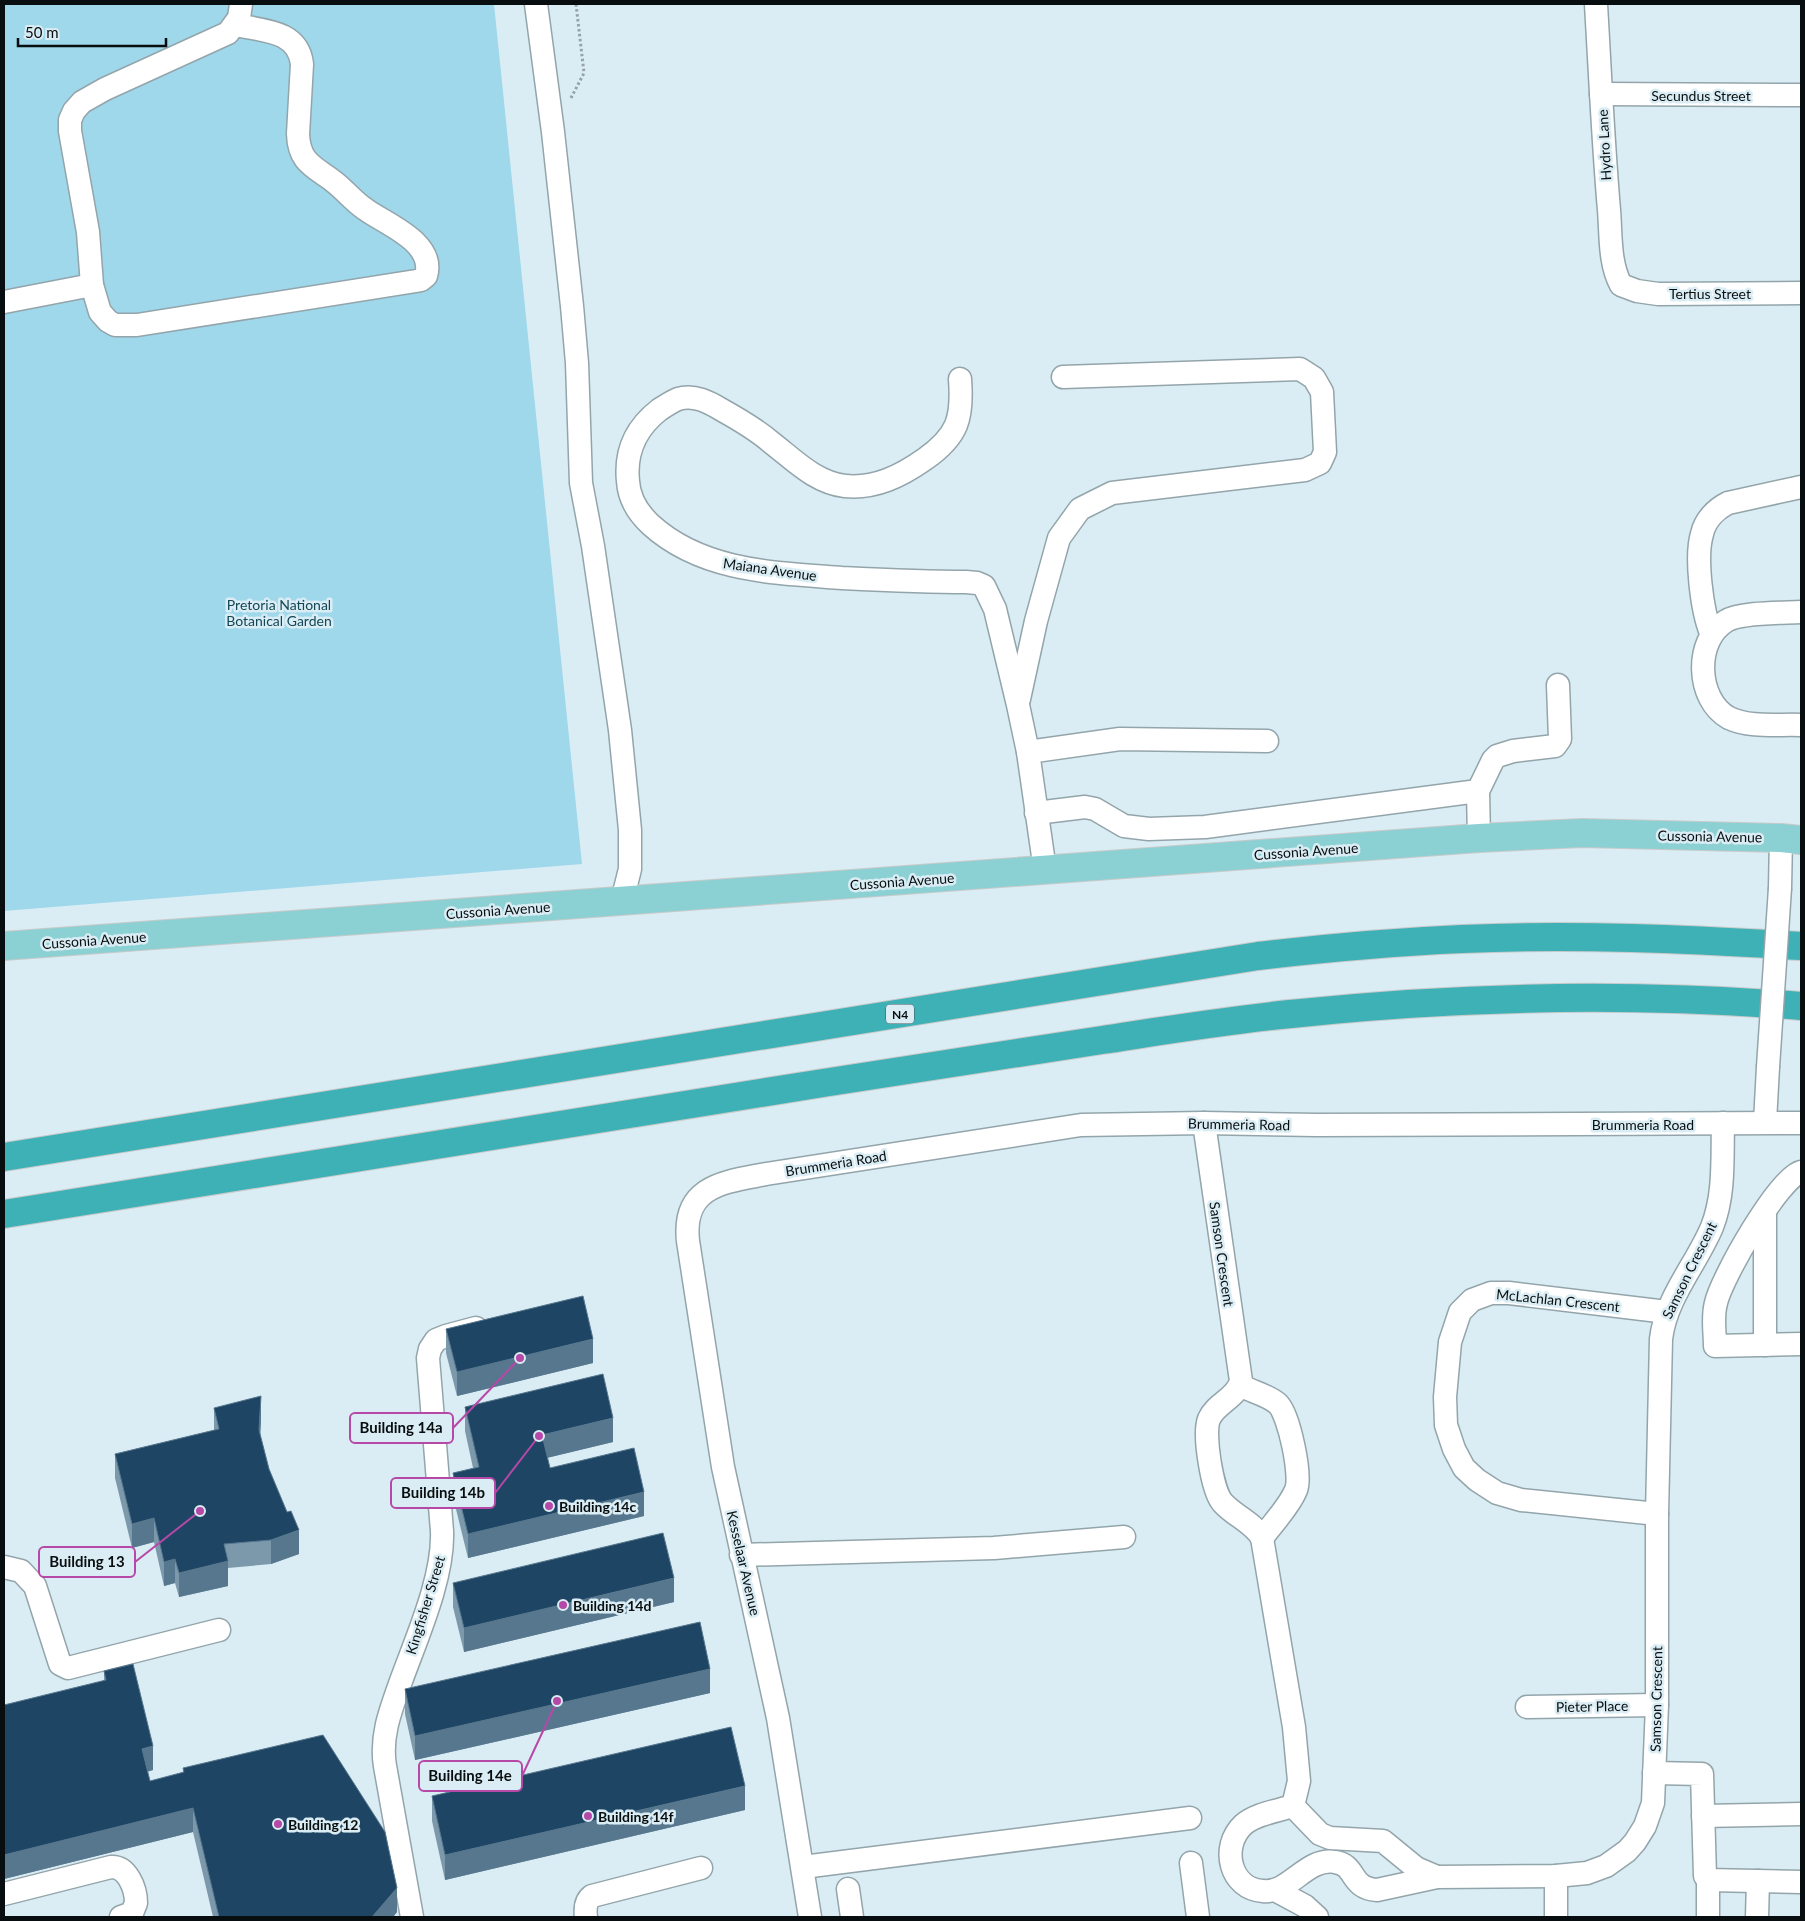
<svg xmlns="http://www.w3.org/2000/svg" width="1805" height="1921" font-family="Lato,sans-serif">
<style>
.green{fill:#9fd7eb}
.lines{fill:none;stroke-linecap:round;stroke-linejoin:round}
.minor-casing{stroke:#93a5ab;stroke-width:25}
.major-casing{stroke:#c9caca;stroke-width:30}
.highway-casing{stroke:#c9caca;stroke-width:30}
.path{stroke:#95a3a8;stroke-width:3;stroke-dasharray:2.5 2.5;stroke-linecap:butt}
.minor{stroke:#fff;stroke-width:22}
.major{stroke:#8bd0d3;stroke-width:28}
.highway{stroke:#3db1b6;stroke-width:28}
.minor-bridge-casing{stroke:#93a5ab;stroke-width:25;stroke-linecap:butt}
.minor-bridge{stroke:#fff;stroke-width:22}
.wall{fill:#7c99ac}
.shaded-wall{fill:#57778e}
.building{fill:#1e4563;stroke:#57778e}
.poi-dot{fill:#b648a7;stroke:#dbedf4;stroke-width:2}
.labels{text-anchor:middle;dominant-baseline:central;stroke-width:5;stroke-linejoin:round;paint-order:stroke}
.shield{fill:#dbedf4;stroke:#475154;stroke-width:1}
.shield-label{font-size:12px;font-weight:bold;fill:#080e10}
.street-label{font-size:14px;fill:#080e10;stroke:#dbedf4}
.park-label{font-size:14px;fill:#134756;stroke:#dbedf4}
.poi-label{font-size:14px;font-weight:bold;fill:#080e10;stroke:#dbedf4;text-anchor:start}
.leader{fill:none;stroke:#b648a7;stroke-width:2}
.callout-dot{fill:#b648a7;stroke:#dbedf4;stroke-width:2}
.callout{fill:#dbedf4;stroke:#b648a7;stroke-width:2}
.callout-label{font-size:15px;text-anchor:middle;font-weight:bold;fill:#080e10}
</style>
<rect width="100%" height="100%" fill="#dbedf4"/>
<path class="green" d="M4 4H494L582 864 4 911Z"/>
<g class="lines">
<defs>
<g id="minor">
<path d="M536 4 553 132 572 306 577 363 581 483 593 546 620 730 630 830V869L622 901"/>
<path d="M1596 4C1600 72 1603 141 1609 210 1611 234 1609 263 1621 285L1637 291 1658 294 1801 293"/>
<path d="M236 25C263 31 298 30 302 64L298 134C299 162 313 166 333 181 344 189 353 201 365 209 385 224 436 242 426 276L421 280 416 281 137 325H115L108 321 100 312 92 285 88 232 70 131V120L74 111 82 102 105 89 228 33 239 18 241 4"/>
<path d="M1601 94 1801 95"/>
<path d="M4 302 92 285"/>
<path d="M960 379C963 418 958 436 925 459 901 476 875 489 845 486 816 483 794 460 772 443 757 430 740 420 722 410 709 402 694 394 678 399 671 402 665 406 659 410 636 428 625 452 628 481 629 499 638 513 651 525 703 572 776 573 842 578 883 580 924 582 966 582L977 583 984 586 995 609 1018 705 1028 752 1045 870"/>
<path d="M1801 612C1783 613 1740 612 1726 621 1694 640 1696 700 1729 718 1750 728 1779 724 1801 725"/>
<path d="M1711 633C1702 611 1695 557 1702 534 1705 520 1716 509 1728 503L1801 487"/>
<path d="M1019 699 1036 621 1059 538 1080 509 1112 493 1305 470 1320 463 1325 452 1322 392 1314 378 1300 369 1063 377"/>
<path d="M1028 752 1120 739 1267 741"/>
<path d="M1036 813 1085 807 1095 809 1124 826 1149 829 1205 827 1478 791"/>
<path d="M1479 838 1478 791 1493 760 1497 756 1513 751 1555 746 1560 739 1558 685"/>
<path d="M1780 888 1781 838"/>
<path d="M1765 1122 1768 1067"/>
<path d="M1204 1123 1241 1381C1237 1398 1216 1403 1209 1419 1203 1434 1212 1489 1222 1502 1234 1516 1253 1522 1262 1538L1294 1727 1299 1781 1293 1806"/>
<path d="M1801 1172C1779 1177 1721 1279 1716 1303 1712 1317 1715 1332 1715 1346L1801 1344"/>
<path d="M1765 1345V1212"/>
<path d="M1240 1385C1252 1392 1268 1395 1278 1404 1289 1415 1302 1476 1296 1490 1289 1507 1273 1523 1262 1538"/>
<path d="M1657 1514 1521 1500 1497 1493 1477 1480 1464 1468 1454 1449 1446 1425 1445 1397 1450 1342 1460 1312 1472 1300 1491 1293H1509L1667 1312"/>
<path d="M741 1555 994 1548 1124 1537"/>
<path d="M4 1567 21 1571 35 1586 60 1664 68 1668 219 1630"/>
<path d="M1527 1707 1657 1705"/>
<path d="M1654 1773 1702 1774 1705 1876 1708 1880 1801 1882"/>
<path d="M1293 1806C1277 1811 1255 1814 1243 1825 1220 1847 1230 1889 1263 1891 1290 1894 1306 1857 1335 1862 1357 1865 1349 1888 1377 1890L1437 1877 1556 1876 1587 1873 1606 1866 1627 1851 1635 1842 1645 1826 1653 1803 1657 1705V1514L1661 1339C1666 1297 1696 1265 1712 1227 1725 1194 1722 1158 1723 1123"/>
<path d="M1293 1806 1320 1834 1330 1838 1383 1841 1416 1868 1437 1877"/>
<path d="M1703 1816 1801 1814"/>
<path d="M1191 1863 1198 1917"/>
<path d="M803 1867 1190 1818"/>
<path d="M1556 1876V1917"/>
<path d="M848 1889 852 1917"/>
<path d="M1275 1890 1305 1906 1317 1917"/>
<path d="M4 1894 111 1867C127 1866 136 1888 136 1903L132 1913 121 1917"/>
<path d="M412 1917 385 1766C380 1736 391 1709 401 1681 417 1637 444 1577 442 1531L428 1358 430 1349 436 1340 446 1336 476 1328"/>
<path d="M586 1917C585 1909 585 1901 592 1896L701 1868"/>
<path d="M810 1917 778 1718 723 1467 688 1241C682 1185 725 1182 766 1174L1081 1125 1204 1123 1317 1125 1801 1123"/>
<path d="M1708 1917V1880"/>
<path d="M1757 1917 1758 1881"/>
</g>
<path id="major" d="M4 946 1479 838 1582 833 1781 838 1801 840"/>
<g id="highway">
<path d="M4 1157 1258 956C1326 948 1394 942 1462 939 1575 934 1688 939 1801 946"/>
<path d="M4 1214C277 1169 550 1126 823 1083 916 1068 1009 1054 1102 1040 1168 1030 1234 1019 1301 1013 1466 996 1635 993 1801 1006"/>
</g>
</defs>
<use href="#minor" class="minor-casing"/>
<use href="#major" class="major-casing"/>
<use href="#highway" class="highway-casing"/>
<path class="path" d="M571 98 584 73 576 4"/>
<use href="#minor" class="minor"/>
<use href="#major" class="major"/>
<use href="#highway" class="highway"/>
<defs>
<path id="minor-bridge" d="M1768 1067 1780 888"/>
</defs>
<use href="#minor-bridge" class="minor-bridge-casing"/>
<use href="#minor-bridge" class="minor-bridge"/>
</g>
<g class="wall">
<path d="M446 1329 593 1363 457 1396 446 1353Z"/>
<path d="M465 1407 613 1442 547 1458 550 1468 644 1516 468 1558 453 1497V1473L473 1468 465 1431Z"/>
<path d="M214 1408 261 1421 260 1434 269 1469 299 1554 271 1564 228 1568V1586L179 1597 175 1583 164 1586 154 1542 132 1548 115 1478V1454L214 1430Z"/>
<path d="M453 1583 674 1602 464 1652 453 1607Z"/>
<path d="M104 1671 153 1770 147 1772 150 1781 183 1773V1768L397 1912 393 1917H213L193 1832 4 1879 104 1680Z"/>
<path d="M405 1689 710 1693 415 1760 405 1714Z"/>
<path d="M432 1796 745 1810 445 1880 432 1821Z"/>
</g>
<g class="shaded-wall">
<path d="M593 1339V1363L457 1396V1372Z"/>
<path d="M261 1396V1421L259 1455V1430Z"/>
<path d="M613 1418V1442L542 1459V1435Z"/>
<path d="M644 1492V1516L468 1558V1534Z"/>
<path d="M154 1518V1542L132 1548V1524Z"/>
<path d="M299 1530V1554L271 1564V1540Z"/>
<path d="M175 1559V1583L164 1586V1562Z"/>
<path d="M228 1561V1586L179 1597V1573Z"/>
<path d="M674 1578V1602L464 1652V1628Z"/>
<path d="M710 1669V1693L415 1760V1736Z"/>
<path d="M153 1746V1770L142 1773V1749Z"/>
<path d="M745 1786V1810L445 1880V1855Z"/>
<path d="M193 1808V1832L4 1879V1855Z"/>
<path d="M397 1888V1912L393 1917H372Z"/>
</g>
<g class="building">
<path d="M583 1296 593 1339 457 1372 446 1329Z"/>
<path d="M603 1374 613 1418 542 1435 550 1468 634 1448 644 1492 468 1534 453 1473 479 1467 465 1407Z"/>
<path d="M261 1396 259 1430 269 1469 287 1512 291 1511 299 1530 271 1540 224 1544 228 1561 179 1573 175 1559 164 1562 154 1518 132 1524 115 1454 219 1429 214 1408Z"/>
<path d="M663 1533 674 1578 464 1628 453 1583Z"/>
<path d="M700 1622 710 1669 415 1736 405 1689Z"/>
<path d="M133 1664 153 1746 142 1749 150 1781 184 1772 183 1768 323 1735 385 1832 397 1888 372 1917H219L193 1808 4 1855V1705L106 1680 104 1671Z"/>
<path d="M731 1727 745 1786 445 1855 432 1796Z"/>
</g>
<g class="poi-dot">
<circle cx="549" cy="1506" r="5"/>
<circle cx="563" cy="1605" r="5"/>
<circle cx="588" cy="1816" r="5"/>
<circle cx="278" cy="1824" r="5"/>
</g>
<g class="labels">
<rect class="shield" x="886" y="1004.5" width="28" height="19" rx="4"/>
<g class="shield-label">
<text x="900" y="1014">N4</text>
</g>
<g class="street-label">
<text x="1701" y="95">Secundus Street</text>
<text transform="translate(1604 145) rotate(-93)">Hydro Lane</text>
<text x="1710" y="293">Tertius Street</text>
<text transform="translate(770 569) rotate(8)">Maiana Avenue</text>
<text transform="translate(1710 836) rotate(1)">Cussonia Avenue</text>
<text transform="translate(1306 851) rotate(-4)">Cussonia Avenue</text>
<text transform="translate(902 881) rotate(-4)">Cussonia Avenue</text>
<text transform="translate(498 910) rotate(-4)">Cussonia Avenue</text>
<text transform="translate(94 940) rotate(-4)">Cussonia Avenue</text>
<text transform="translate(1239 1124) rotate(1)">Brummeria Road</text>
<text x="1643" y="1124">Brummeria Road</text>
<text transform="translate(836 1163) rotate(-9)">Brummeria Road</text>
<text transform="translate(1222 1254) rotate(82)">Samson Crescent</text>
<text transform="translate(1689 1270) rotate(-64)">Samson Crescent</text>
<text transform="translate(1558 1300) rotate(6)">McLachlan Crescent</text>
<text transform="translate(744 1563) rotate(77)">Kesselaar Avenue</text>
<text transform="translate(425 1605) rotate(-73)">Kingfisher Street</text>
<text transform="translate(1656 1699) rotate(-89)">Samson Crescent</text>
<text transform="translate(1592 1706) rotate(-1)">Pieter Place</text>
</g>
<g class="park-label">
<text x="279" y="604">Pretoria National<tspan x="279" dy="16">Botanical Garden</tspan></text>
</g>
<g class="poi-label">
<text x="559" y="1506">Building 14c</text>
<text x="573" y="1605">Building 14d</text>
<text x="598" y="1816">Building 14f</text>
<text x="288" y="1824">Building 12</text>
</g>
</g>
<path class="leader" d="M520 1358L453 1428M539 1436L495 1493M200 1511L135 1562M557 1701L522 1776"/>
<g class="callout-dot">
<circle cx="520" cy="1358" r="5"/>
<circle cx="539" cy="1436" r="5"/>
<circle cx="200" cy="1511" r="5"/>
<circle cx="557" cy="1701" r="5"/>
</g>
<g class="callout">
<rect x="350" y="1413" width="103" height="30" rx="5"/>
<rect x="391" y="1478" width="104" height="30" rx="5"/>
<rect x="39" y="1547" width="96" height="30" rx="5"/>
<rect x="419" y="1761" width="103" height="30" rx="5"/>
</g>
<g class="callout-label">
<text x="401" y="1433">Building 14a</text>
<text x="443" y="1498">Building 14b</text>
<text x="87" y="1567">Building 13</text>
<text x="470" y="1781">Building 14e</text>
</g>
<rect width="1805" height="1921" fill="none" stroke="#080e10" stroke-width="10"/>
<path d="M18 38v8h148v-8" fill="none" stroke="#080e10" stroke-width="2.5"/>
<text x="25" y="38" font-size="15" fill="#080e10" stroke="#dbedf4" stroke-width="4" paint-order="stroke">50 m</text>
</svg>
